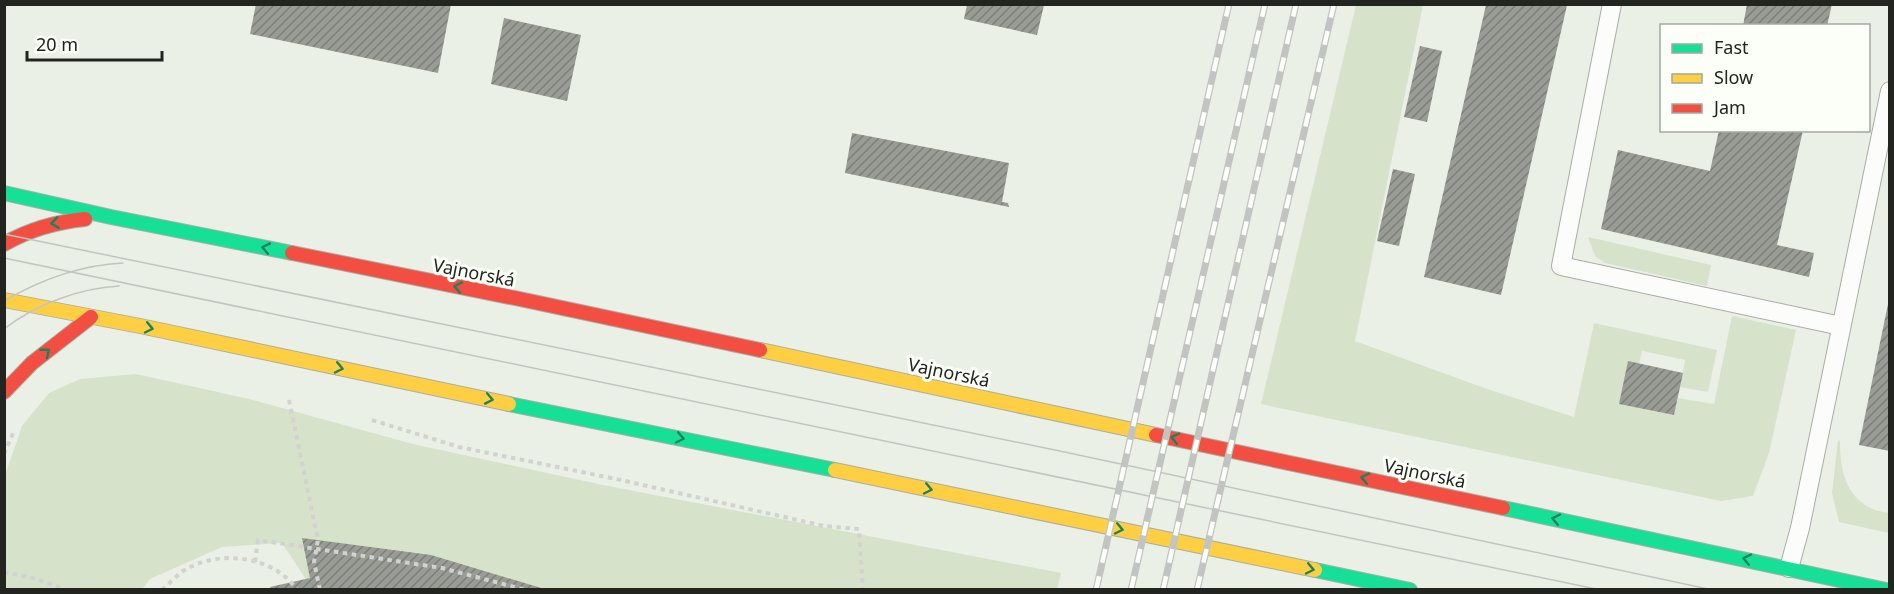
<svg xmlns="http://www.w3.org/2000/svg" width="1894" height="594" font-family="'Noto Sans',sans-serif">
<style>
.green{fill:#d7e2cb}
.building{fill:url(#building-hatch)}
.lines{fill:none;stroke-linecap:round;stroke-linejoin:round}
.lane-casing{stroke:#a9ada5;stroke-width:20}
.fast-casing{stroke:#a9ada5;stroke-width:16}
.slow-casing{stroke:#a9ada5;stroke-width:16}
.jam-casing{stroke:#a9ada5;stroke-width:16}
.path{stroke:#d2d2d0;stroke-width:4;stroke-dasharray:4.5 4.5;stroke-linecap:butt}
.lane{stroke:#fcfdfb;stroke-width:18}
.fast{stroke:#16e098;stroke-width:14}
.slow{stroke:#ffcf43;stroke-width:14}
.jam{stroke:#f24e42;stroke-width:14}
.tram{stroke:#c2c4c1;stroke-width:1.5}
.rail-casing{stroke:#c2c4c1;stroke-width:7}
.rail{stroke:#fbfff8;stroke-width:4.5;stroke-dasharray:14;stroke-linecap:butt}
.oneway{stroke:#1c825c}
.labels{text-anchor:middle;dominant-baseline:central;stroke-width:6;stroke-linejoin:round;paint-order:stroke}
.street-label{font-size:18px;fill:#22251f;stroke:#fbfff8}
</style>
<defs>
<pattern id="building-hatch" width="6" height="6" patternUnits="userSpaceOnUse" patternTransform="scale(1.5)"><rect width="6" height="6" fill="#989c95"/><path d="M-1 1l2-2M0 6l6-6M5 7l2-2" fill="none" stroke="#7c7f79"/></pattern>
</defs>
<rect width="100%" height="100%" fill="#ebf0e6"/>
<g class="green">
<path d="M1356 5H1423L1355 341 1490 390 1574 417 1594 323 1717 350 1708 392 1680 387 1685 360 1642 351 1639 364 1620 404 1674 415 1678 398 1714 404 1732 316 1796 330 1769 453 1753 496 1721 501 1261 404Z"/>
<path d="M1588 237 1711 265 1707 286 1605 263 1595 256Z"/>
<path d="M136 374 249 399 413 444 603 485 1061 573 1057 590H313L282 543 222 547 150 579 142 589 5 590V475L22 426 49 393 80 379Z"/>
<path d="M1838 440 1840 441C1840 467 1844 495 1871 508 1876 511 1884 512 1889 513V533L1839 522 1832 493Z"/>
</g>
<g class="building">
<path d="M256 4H451L438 73 250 34Z"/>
<path d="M1747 4H1832L1827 26H1743Z"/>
<path d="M967 5H1044L1037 35 964 19Z"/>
<path d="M1486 5H1567L1501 295 1424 277Z"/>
<path d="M504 18 581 35 567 101 491 84Z"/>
<path d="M1420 46 1442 51 1427 122 1404 117Z"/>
<path d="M1719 130H1803L1777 245 1814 253 1809 277 1601 229 1618 150 1710 171Z"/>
<path d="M852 133 1009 163 1002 202 1008 203 1009 207 845 173Z"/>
<path d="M1393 169 1415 174 1399 246 1377 241Z"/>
<path d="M1888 304H1890V451L1859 445Z"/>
<path d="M1628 361 1683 373 1674 415 1619 404Z"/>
<path d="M302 538 431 555 548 590H271L270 587 310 578Z"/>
</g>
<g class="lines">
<defs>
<g id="lane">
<path d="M1612 4 1561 266 1841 326"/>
<path d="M1789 568 1800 528 1890 91"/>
</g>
<g id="fast">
<path d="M4 193 111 217 292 253"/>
<path d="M509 404 835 470"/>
<path d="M1503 508 1886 590"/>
<path d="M1315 570 1410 590"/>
</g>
<g id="slow">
<path d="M4 300 140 326 509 404"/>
<path d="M760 350 1156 435"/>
<path d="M835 470 1315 570"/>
</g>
<g id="jam">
<path d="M4 244C30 229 55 222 85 219"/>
<path d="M292 253 515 298 760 350"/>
<path d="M4 392 32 363 91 317"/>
<path d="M1156 435 1503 508"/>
</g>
</defs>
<use href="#lane" class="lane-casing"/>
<use href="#fast" class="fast-casing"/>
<use href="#slow" class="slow-casing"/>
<use href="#jam" class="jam-casing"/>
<g class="path">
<path d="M289 400 318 540 314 562 320 590"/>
<path d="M372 420 459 447 621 480 824 526 859 529 863 590"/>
<path d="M4 454 14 431"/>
<path d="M255 562 258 540 442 568 526 590"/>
<path d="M4 572 37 579 67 590"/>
<path d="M162 590C169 584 176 576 183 571 217 549 274 555 297 590"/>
</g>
<use href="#lane" class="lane"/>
<use href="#fast" class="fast"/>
<use href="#slow" class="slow"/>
<use href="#jam" class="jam"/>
<g class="tram">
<path d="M4 234 1055 450 1713 590"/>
<path d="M4 258 1601 590"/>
<path d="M4 301C40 280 82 265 123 263"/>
<path d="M4 329C35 305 79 288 119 286"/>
</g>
<defs>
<g id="rail">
<path d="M1096 590 1229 4"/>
<path d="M1131 590 1265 4"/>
<path d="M1163 590 1296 4"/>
<path d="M1197 590 1334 4"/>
</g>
</defs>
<use href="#rail" class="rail-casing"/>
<use href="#rail" class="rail"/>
</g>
<defs><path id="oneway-chevron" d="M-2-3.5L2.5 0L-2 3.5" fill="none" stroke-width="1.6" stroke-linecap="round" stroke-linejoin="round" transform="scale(1.5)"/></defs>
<g class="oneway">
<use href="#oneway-chevron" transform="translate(55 223) rotate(171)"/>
<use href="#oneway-chevron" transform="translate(266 248) rotate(-169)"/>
<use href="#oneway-chevron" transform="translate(458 287) rotate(-169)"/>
<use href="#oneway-chevron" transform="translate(149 328) rotate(12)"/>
<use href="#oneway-chevron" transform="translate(46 352) rotate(-39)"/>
<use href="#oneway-chevron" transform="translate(339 368) rotate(12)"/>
<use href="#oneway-chevron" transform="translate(489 399) rotate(11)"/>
<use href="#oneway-chevron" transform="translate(680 438) rotate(12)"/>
<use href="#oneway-chevron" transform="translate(1175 438) rotate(-168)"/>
<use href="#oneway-chevron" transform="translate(1365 478) rotate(-168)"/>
<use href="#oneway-chevron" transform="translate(928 489) rotate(12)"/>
<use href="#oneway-chevron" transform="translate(1556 519) rotate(-168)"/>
<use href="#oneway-chevron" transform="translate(1119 529) rotate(12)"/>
<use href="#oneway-chevron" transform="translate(1747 559) rotate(-168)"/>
<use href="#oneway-chevron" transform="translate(1310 569) rotate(12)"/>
</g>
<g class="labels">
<g class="street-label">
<text transform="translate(474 272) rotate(11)">Vajnorská</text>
<text transform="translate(949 372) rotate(12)">Vajnorská</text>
<text transform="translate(1425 473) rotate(12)">Vajnorská</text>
</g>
</g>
<rect width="1894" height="594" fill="none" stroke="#22251f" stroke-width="12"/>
<rect x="1660" y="24" width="210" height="108" fill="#fbfff8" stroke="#a4a8a1" stroke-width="1.5"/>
<rect x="1672" y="44" width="30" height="9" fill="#16e098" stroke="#a4a8a1" stroke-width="1.5"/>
<text x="1714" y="54" font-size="18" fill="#22251f">Fast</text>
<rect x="1672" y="74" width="30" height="9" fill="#ffcf43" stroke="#a4a8a1" stroke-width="1.5"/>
<text x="1714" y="84" font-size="18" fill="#22251f">Slow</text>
<rect x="1672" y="104" width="30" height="9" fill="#f24e42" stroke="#a4a8a1" stroke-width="1.5"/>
<text x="1714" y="114" font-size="18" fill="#22251f">Jam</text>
<path d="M27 51v9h135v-9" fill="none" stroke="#22251f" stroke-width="3"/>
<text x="36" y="51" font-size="18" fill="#22251f" stroke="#fbfff8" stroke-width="4.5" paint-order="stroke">20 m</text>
</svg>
